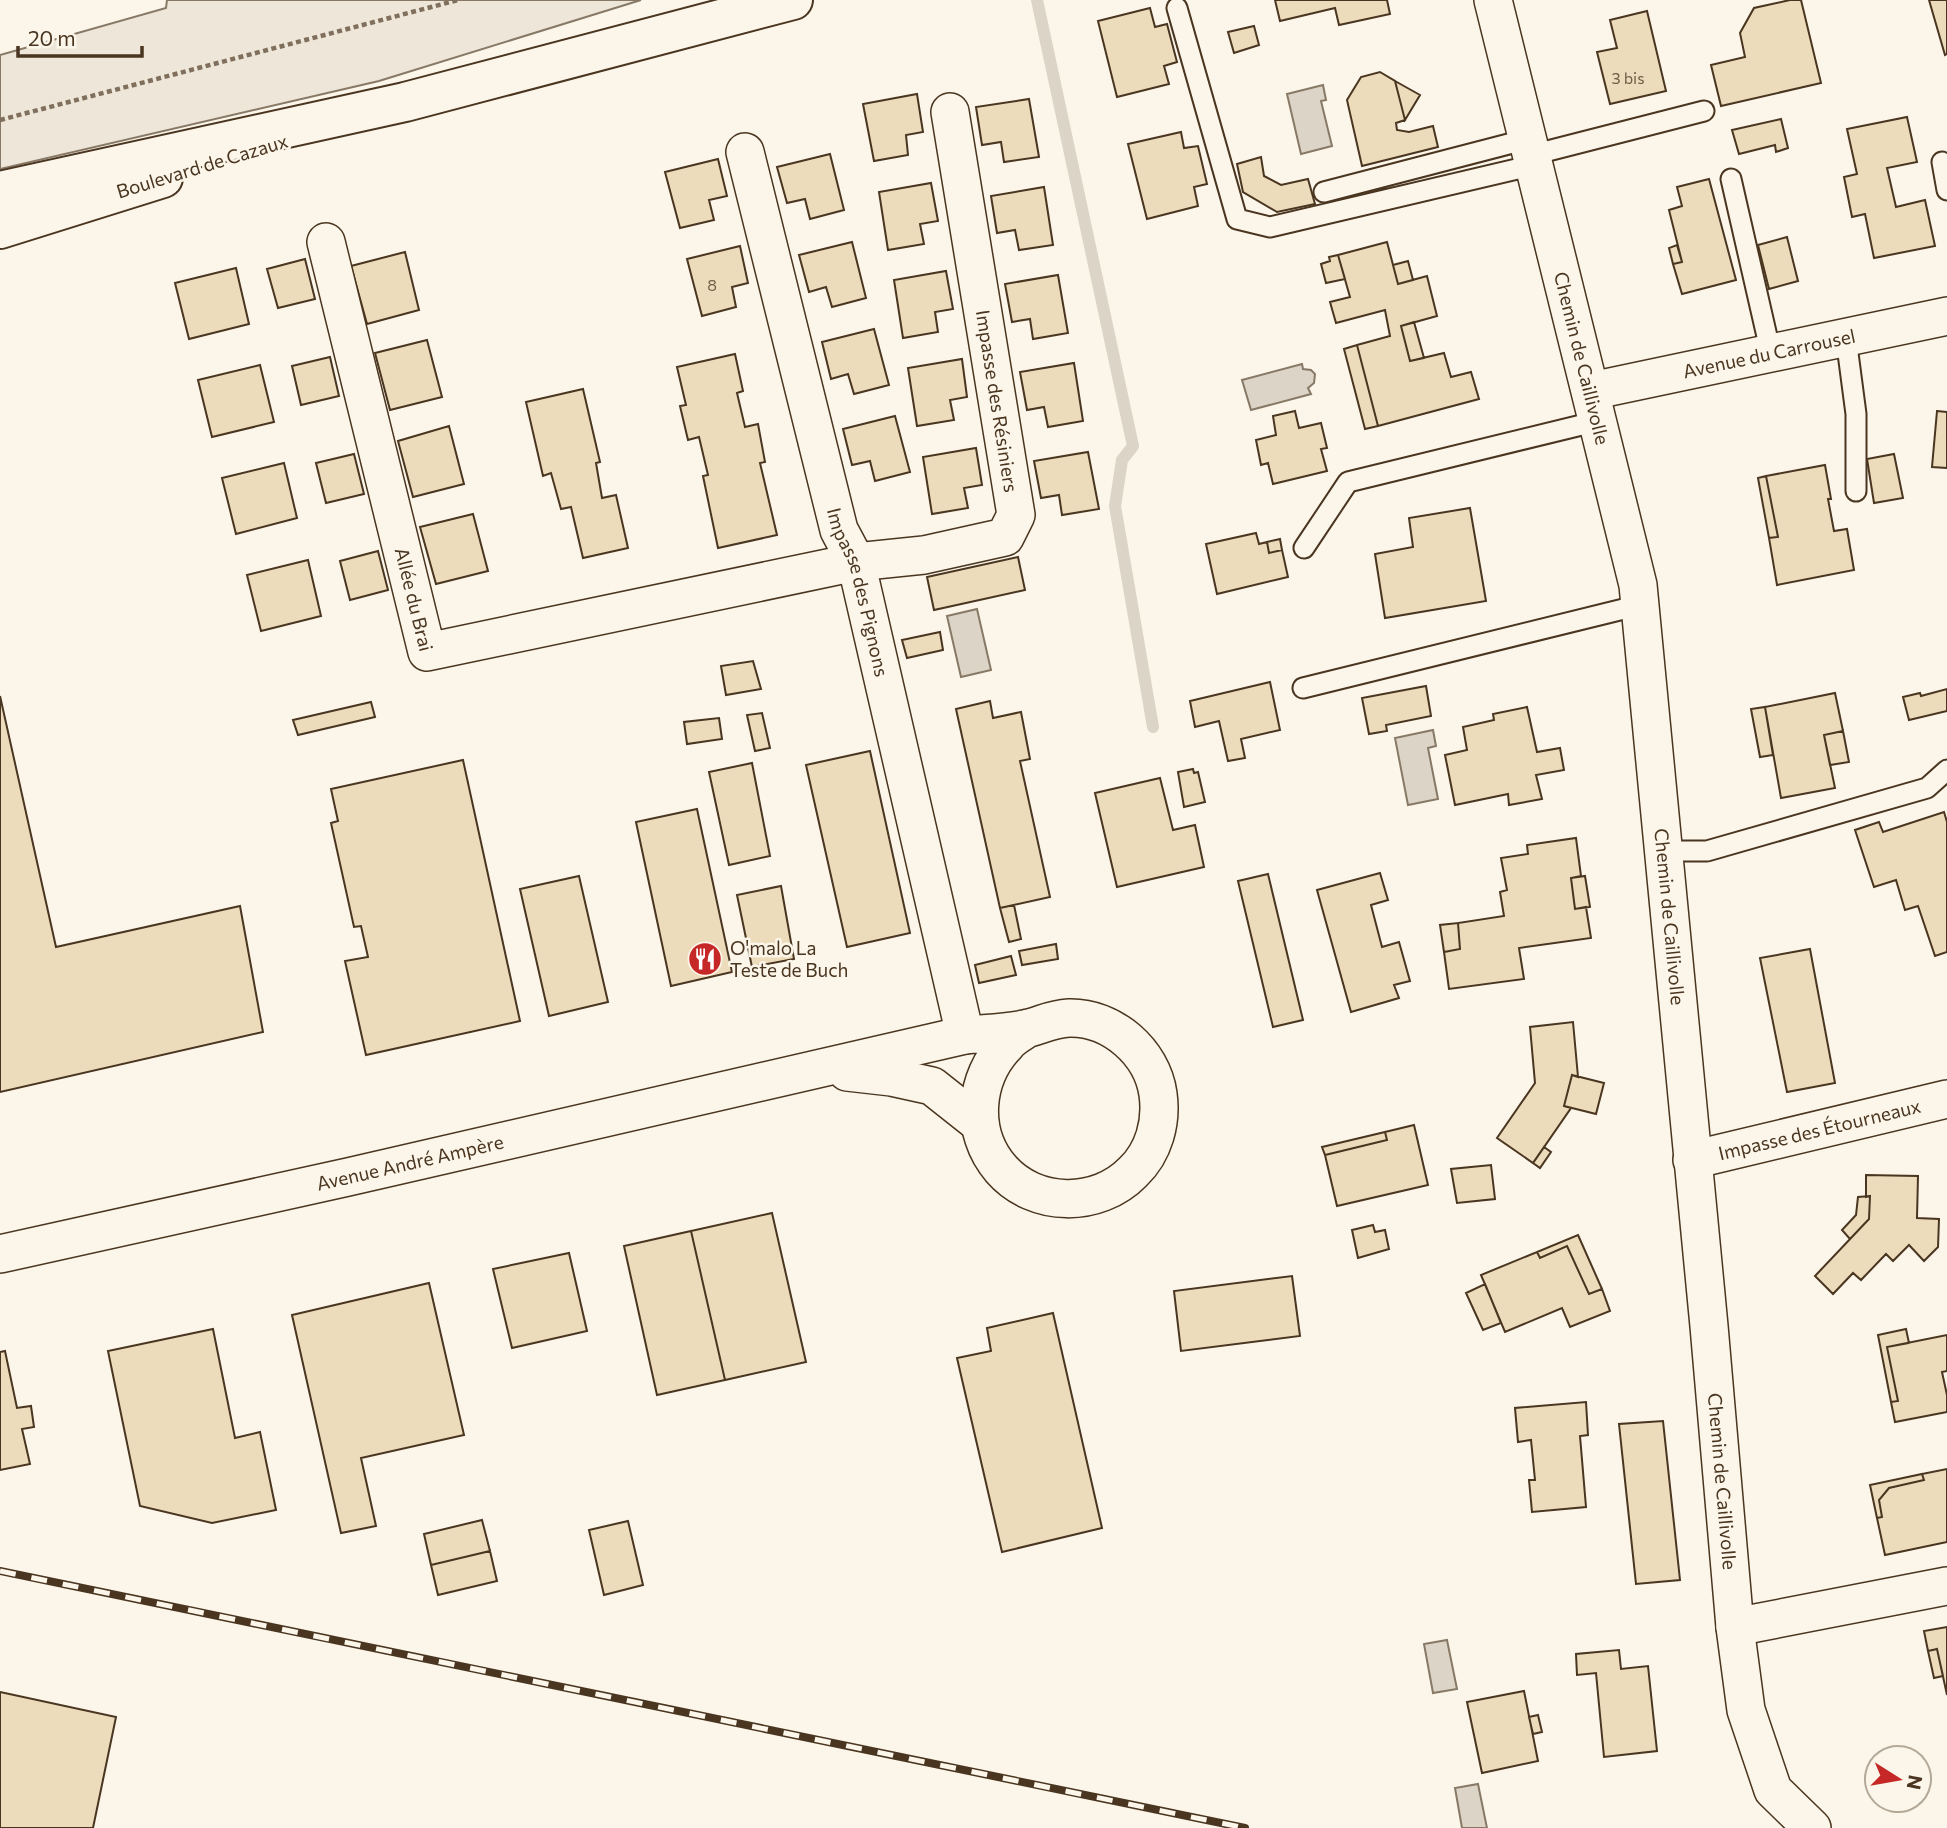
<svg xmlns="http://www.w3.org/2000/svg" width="1947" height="1828" font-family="Commissioner,sans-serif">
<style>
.green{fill:#ede6d9;stroke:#887966;stroke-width:2}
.water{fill:#dcd4c6;stroke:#887966;stroke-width:2}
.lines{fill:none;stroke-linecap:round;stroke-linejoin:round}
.stream{stroke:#dcd4c6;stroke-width:12}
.building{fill:#ecdcbc;stroke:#4a3520;stroke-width:2}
.lane-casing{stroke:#4a3520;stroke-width:23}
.street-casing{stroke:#4a3520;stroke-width:40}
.secondary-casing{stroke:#4a3520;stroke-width:42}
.path{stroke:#7f6f5c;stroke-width:4.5;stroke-dasharray:5 3.5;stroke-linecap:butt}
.lane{stroke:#fbf6e9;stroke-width:19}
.street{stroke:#fbf6e9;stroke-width:37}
.secondary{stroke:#fbf6e9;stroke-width:38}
.rail-casing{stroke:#4a3520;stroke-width:8}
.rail{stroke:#fbf6e9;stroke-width:5;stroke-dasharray:16;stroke-linecap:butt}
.labels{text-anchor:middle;stroke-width:5;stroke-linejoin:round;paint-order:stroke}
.number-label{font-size:16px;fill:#725f47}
.street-label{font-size:19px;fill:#4a3520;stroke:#fbf6e9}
.poi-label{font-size:19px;fill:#4a3520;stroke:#fbf6e9;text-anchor:start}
</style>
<rect width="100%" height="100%" fill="#fbf6e9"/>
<path class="green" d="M 167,0 L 641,0 L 379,81 L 0,169 L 0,55 L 166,8 Z"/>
<path class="water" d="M 1323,85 L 1326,100 L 1321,101 L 1332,146 L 1301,154 L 1287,94 Z
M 1302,364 L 1303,369 L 1311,370 L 1315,374 L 1314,383 L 1308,388 L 1311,394 L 1251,410 L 1242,380 Z
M 977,609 L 991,670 L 961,677 L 947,616 Z
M 1433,730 L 1436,746 L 1428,748 L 1438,799 L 1408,805 L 1395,738 Z
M 1447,1640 L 1457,1689 L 1433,1693 L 1424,1644 Z
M 1478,1784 L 1487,1828 L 1462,1828 L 1455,1788 Z"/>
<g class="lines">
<path class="stream" d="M 1037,0 L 1133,446 L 1122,460 L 1115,506 L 1153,727"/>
</g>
<path class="building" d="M 1275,0 L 1387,0 L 1390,14 L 1339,25 L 1335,8 L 1280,21 Z
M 1790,0 L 1801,0 L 1821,83 L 1721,106 L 1711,65 L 1745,57 L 1740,33 L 1754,8 Z
M 1929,0 L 1947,0 L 1947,54 L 1945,55 Z
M 1150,8 L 1155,27 L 1167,24 L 1177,62 L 1164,66 L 1169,84 L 1117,97 L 1098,21 Z
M 1647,11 L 1666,91 L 1610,104 L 1597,52 L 1617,48 L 1610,20 Z
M 1254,26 L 1259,45 L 1234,53 L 1228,32 Z
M 1380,72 L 1395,81 L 1405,120 L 1396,123 L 1397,130 L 1409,132 L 1433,126 L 1438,147 L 1362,166 L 1347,100 L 1361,77 Z
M 1395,81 L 1420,95 L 1405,120 Z
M 917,94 L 923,132 L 906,135 L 908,155 L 874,161 L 863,104 Z
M 1029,99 L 1039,157 L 1004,162 L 1001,142 L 982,145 L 976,107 Z
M 1907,117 L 1917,162 L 1887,168 L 1896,207 L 1925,200 L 1935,246 L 1874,258 L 1865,214 L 1852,217 L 1844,177 L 1857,174 L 1847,129 Z
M 1781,119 L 1788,148 L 1776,152 L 1775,145 L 1739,154 L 1732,130 Z
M 1181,132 L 1184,148 L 1198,146 L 1207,184 L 1194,187 L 1198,206 L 1147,219 L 1128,144 Z
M 830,154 L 844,210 L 810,219 L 805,199 L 787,203 L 777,167 Z
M 1261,157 L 1264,176 L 1281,185 L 1308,179 L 1315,204 L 1277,212 L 1243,192 L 1237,164 Z
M 718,159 L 727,196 L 709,200 L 714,220 L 680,228 L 665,172 Z
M 1709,179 L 1736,280 L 1682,294 L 1673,264 L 1682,262 L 1669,210 L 1682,206 L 1677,187 Z
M 931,183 L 938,221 L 920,224 L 924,244 L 888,250 L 879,192 Z
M 1044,187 L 1053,245 L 1019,250 L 1015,230 L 997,233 L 991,196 Z
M 1787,237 L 1798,281 L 1769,289 L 1758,245 Z
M 852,242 L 866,298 L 832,307 L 826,287 L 809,292 L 799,255 Z
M 1387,242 L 1398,284 L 1427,276 L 1437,316 L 1401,326 L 1410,361 L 1444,353 L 1451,377 L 1471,372 L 1479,399 L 1378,426 L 1357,345 L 1390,336 L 1385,310 L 1336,323 L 1330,302 L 1350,297 L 1338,255 Z
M 1677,245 L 1682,262 L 1673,264 L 1669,248 Z
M 740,246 L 748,283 L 732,287 L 736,307 L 702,316 L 687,259 Z
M 405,252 L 419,310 L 367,324 L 351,266 Z
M 1338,255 L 1345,279 L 1326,283 L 1321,264 L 1330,261 L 1329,257 Z
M 305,259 L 315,299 L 278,308 L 267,269 Z
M 1408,261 L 1413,280 L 1398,284 L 1393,265 Z
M 236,268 L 249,324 L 189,339 L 175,283 Z
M 946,271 L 953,309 L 935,312 L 938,332 L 903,338 L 894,280 Z
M 1058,275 L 1068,333 L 1033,339 L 1030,319 L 1012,322 L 1005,284 Z
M 1414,322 L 1424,358 L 1410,361 L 1401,326 Z
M 874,329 L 889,385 L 854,394 L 848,374 L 831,379 L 822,342 Z
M 427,340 L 442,397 L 390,410 L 375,353 Z
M 1357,345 L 1378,426 L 1365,429 L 1344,349 Z
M 735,354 L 743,391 L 737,393 L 745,427 L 758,424 L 765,462 L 760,463 L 777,535 L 718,548 L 703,476 L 708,475 L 699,437 L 688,440 L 680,406 L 686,405 L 677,367 Z
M 330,357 L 339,396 L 301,405 L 292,366 Z
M 962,359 L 967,397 L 950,400 L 954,420 L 917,426 L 908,368 Z
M 1074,363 L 1083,421 L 1048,427 L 1044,407 L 1027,410 L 1020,372 Z
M 260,365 L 274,422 L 212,437 L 198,380 Z
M 583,389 L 600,462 L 596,463 L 602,498 L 616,495 L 628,548 L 583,558 L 571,507 L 561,509 L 551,473 L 543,476 L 526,402 Z
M 1295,411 L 1299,428 L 1321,423 L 1327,448 L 1321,449 L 1327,471 L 1273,484 L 1268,463 L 1261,465 L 1256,440 L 1276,435 L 1273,416 Z
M 1937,411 L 1947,412 L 1947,468 L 1932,467 Z
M 895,416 L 910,472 L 875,481 L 870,461 L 852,465 L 843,429 Z
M 449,426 L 464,484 L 413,497 L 398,441 Z
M 976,448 L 982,485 L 964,488 L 968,508 L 932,514 L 923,457 Z
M 1088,452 L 1099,509 L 1062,515 L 1059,495 L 1041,498 L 1034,461 Z
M 354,454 L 364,494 L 326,503 L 316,463 Z
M 1894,454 L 1903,498 L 1874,503 L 1867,459 Z
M 284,463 L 297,518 L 236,534 L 222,478 Z
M 1825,465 L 1831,499 L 1828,499 L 1834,531 L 1847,529 L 1854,570 L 1777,585 L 1769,538 L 1778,537 L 1766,476 Z
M 1766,476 L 1778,537 L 1769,538 L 1758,478 Z
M 1470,508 L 1486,601 L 1385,618 L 1375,554 L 1413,547 L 1409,518 Z
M 473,514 L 488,571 L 436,584 L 420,527 Z
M 1256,533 L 1259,544 L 1267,542 L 1269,553 L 1282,550 L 1288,577 L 1217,594 L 1206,544 Z
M 1280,539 L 1282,550 L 1269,553 L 1267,542 Z
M 378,551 L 388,590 L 350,600 L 340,561 Z
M 1018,557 L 1025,590 L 934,610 L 927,577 Z
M 308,560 L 321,616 L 261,631 L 247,575 Z
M 940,632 L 943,650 L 907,658 L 902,640 Z
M 753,661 L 761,689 L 726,695 L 721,666 Z
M 1270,682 L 1280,730 L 1241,739 L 1245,758 L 1228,761 L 1219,721 L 1195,727 L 1190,701 Z
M 1426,686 L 1431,716 L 1386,725 L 1387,731 L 1369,734 L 1362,698 Z
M 1947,689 L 1947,711 L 1909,720 L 1903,697 L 1920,693 L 1921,696 Z
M 1835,693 L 1843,731 L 1824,735 L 1835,788 L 1781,798 L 1765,707 Z
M 0,696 L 56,947 L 240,906 L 263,1032 L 0,1092 Z
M 990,701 L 993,718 L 1021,712 L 1030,759 L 1020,761 L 1050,897 L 1000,908 L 956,709 Z
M 371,702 L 375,717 L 298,735 L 293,720 Z
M 1527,707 L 1537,752 L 1560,748 L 1564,770 L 1536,775 L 1542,799 L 1509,805 L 1508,794 L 1455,805 L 1445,755 L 1467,750 L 1463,727 L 1494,720 L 1493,714 Z
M 1765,707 L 1773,755 L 1760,757 L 1751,709 Z
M 762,713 L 770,748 L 755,751 L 747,715 Z
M 719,718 L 722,739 L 687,744 L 684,722 Z
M 1843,731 L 1849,762 L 1830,765 L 1824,735 Z
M 870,751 L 910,933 L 847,947 L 806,765 Z
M 463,760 L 520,1021 L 366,1055 L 345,961 L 368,957 L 361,926 L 354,927 L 331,823 L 338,821 L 331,789 Z
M 752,763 L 770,856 L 729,865 L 709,772 Z
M 1193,769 L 1194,773 L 1198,772 L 1205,802 L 1184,807 L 1178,772 Z
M 1160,778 L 1173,830 L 1195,825 L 1204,867 L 1117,887 L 1095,793 Z
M 697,809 L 732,972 L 671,986 L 636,822 Z
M 1944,812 L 1947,822 L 1947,952 L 1935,956 L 1918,906 L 1905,910 L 1896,880 L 1874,887 L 1855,830 L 1879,822 L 1883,832 Z
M 1576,838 L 1581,876 L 1571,878 L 1575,909 L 1586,907 L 1591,938 L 1519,948 L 1524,979 L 1449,989 L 1444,952 L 1460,949 L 1458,923 L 1504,916 L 1500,892 L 1507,890 L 1501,858 L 1528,854 L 1527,845 Z
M 1380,873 L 1388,900 L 1371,905 L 1382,947 L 1399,942 L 1410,981 L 1394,985 L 1399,998 L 1351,1012 L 1317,890 Z
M 1268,874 L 1303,1020 L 1273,1027 L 1238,881 Z
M 579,876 L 608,1002 L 549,1016 L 520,889 Z
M 1585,876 L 1590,907 L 1575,909 L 1571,878 Z
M 781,886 L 794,959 L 752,967 L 737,895 Z
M 1014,905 L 1021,939 L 1009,942 L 1000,908 Z
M 1458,923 L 1460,949 L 1444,952 L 1440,925 Z
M 1056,944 L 1058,959 L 1022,965 L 1019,951 Z
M 1810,949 L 1835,1083 L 1787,1092 L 1760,958 Z
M 1011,956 L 1016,975 L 979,983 L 975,965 Z
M 1573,1022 L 1578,1077 L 1572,1075 L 1564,1106 L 1571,1108 L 1533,1163 L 1497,1138 L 1535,1083 L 1530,1027 Z
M 1572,1075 L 1604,1083 L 1596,1114 L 1564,1106 Z
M 1414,1125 L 1428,1185 L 1337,1206 L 1325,1155 L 1387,1140 L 1385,1132 Z
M 1385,1132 L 1387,1140 L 1325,1155 L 1322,1147 Z
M 1544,1147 L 1551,1152 L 1540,1168 L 1533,1163 Z
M 1491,1165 L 1495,1199 L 1457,1203 L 1451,1169 Z
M 1866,1175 L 1918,1176 L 1917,1218 L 1939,1219 L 1938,1247 L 1924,1261 L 1909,1245 L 1893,1261 L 1886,1254 L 1861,1280 L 1853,1273 L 1833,1294 L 1815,1276 L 1869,1219 L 1870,1196 L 1866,1197 Z
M 1870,1196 L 1869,1219 L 1850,1239 L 1842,1230 L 1856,1215 L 1858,1197 Z
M 772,1213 L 806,1362 L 725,1380 L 691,1231 Z
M 1373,1225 L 1375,1232 L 1385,1230 L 1389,1249 L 1358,1258 L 1352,1230 Z
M 691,1231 L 725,1380 L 657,1395 L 624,1246 Z
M 1578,1235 L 1602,1289 L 1589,1294 L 1567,1246 L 1540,1258 L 1537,1252 Z
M 1567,1246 L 1589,1294 L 1602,1289 L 1610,1311 L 1570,1327 L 1562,1308 L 1505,1332 L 1481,1275 L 1537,1252 L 1540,1258 Z
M 569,1253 L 587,1331 L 512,1348 L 493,1269 Z
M 1292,1276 L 1300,1336 L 1181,1351 L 1174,1291 Z
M 429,1283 L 464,1435 L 361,1458 L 376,1526 L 341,1533 L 292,1315 Z
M 1485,1284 L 1501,1323 L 1483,1330 L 1466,1293 Z
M 1053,1313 L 1102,1528 L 1002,1552 L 957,1358 L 991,1351 L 987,1328 Z
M 213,1329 L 235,1438 L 260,1432 L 276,1510 L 212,1523 L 140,1506 L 108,1351 Z
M 1906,1329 L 1909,1343 L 1887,1347 L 1898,1401 L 1891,1402 L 1878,1335 Z
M 1947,1335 L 1947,1371 L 1942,1372 L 1947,1395 L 1947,1412 L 1895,1422 L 1891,1402 L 1898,1401 L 1887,1347 Z
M 5,1351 L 17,1408 L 31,1406 L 34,1427 L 22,1429 L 30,1464 L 0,1470 L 0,1352 Z
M 1586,1402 L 1588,1435 L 1580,1436 L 1586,1507 L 1532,1512 L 1529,1480 L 1535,1480 L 1531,1440 L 1518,1442 L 1515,1408 Z
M 1663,1421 L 1680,1580 L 1636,1584 L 1619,1424 Z
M 1947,1469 L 1947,1542 L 1885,1555 L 1877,1518 L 1882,1517 L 1879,1500 L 1889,1488 L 1924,1480 L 1922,1474 Z
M 1922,1474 L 1924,1480 L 1889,1488 L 1879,1500 L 1882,1517 L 1877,1518 L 1870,1485 Z
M 482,1520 L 490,1551 L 431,1565 L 424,1534 Z
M 628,1521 L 643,1585 L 604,1595 L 589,1530 Z
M 490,1551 L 497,1581 L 438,1595 L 431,1565 Z
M 1947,1627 L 1947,1695 L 1937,1649 L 1928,1651 L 1924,1631 Z
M 1937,1649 L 1943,1676 L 1934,1678 L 1928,1651 Z
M 1619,1650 L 1621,1669 L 1648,1666 L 1657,1751 L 1604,1757 L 1596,1673 L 1577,1675 L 1576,1654 Z
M 1524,1691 L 1538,1761 L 1482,1773 L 1467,1702 Z
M 0,1692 L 116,1717 L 93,1828 L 0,1828 Z
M 1538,1715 L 1542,1732 L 1533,1734 L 1529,1717 Z"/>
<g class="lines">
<g class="lane-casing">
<path id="lane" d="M 1177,8 L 1237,219 L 1270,227 L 1534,165
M 1532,155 L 1704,111
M 1942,162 L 1947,190
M 1731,179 L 1771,354
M 1324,192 L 1528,139
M 1846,338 L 1856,414 L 1856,491
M 1304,548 L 1348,482 L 1598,421
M 1303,688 L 1640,605
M 1663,851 L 1707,851 L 1927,788 L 1947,770"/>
</g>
<g class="street-casing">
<g id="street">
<path id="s1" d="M 1493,0 L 1638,585 L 1709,1326 L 1735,1627 L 1746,1710 L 1773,1790 L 1812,1828"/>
<path id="s2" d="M 745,152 L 839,530 L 856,562 L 965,1035"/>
<path id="s3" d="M 326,242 L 427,652 L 856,562 L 924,555 L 1005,537 L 1016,515 L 950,112"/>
<path id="s4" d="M 1591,391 L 1947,316"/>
<path d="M 847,1072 L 891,1077 L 932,1086 L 980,1124"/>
<path id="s5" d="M 1692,1160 L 1947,1099"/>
<path id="s6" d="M 0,1254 L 348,1177 L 965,1035 C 986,1033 1009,1033 1029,1028 C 1044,1024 1052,1019 1069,1018 C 1112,1017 1152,1052 1158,1094 C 1162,1122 1154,1152 1133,1172 C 1098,1208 1035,1208 1001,1169 C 969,1132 974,1078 1007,1044 C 1012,1037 1021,1033 1028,1028"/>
<path d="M 1735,1627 L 1947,1586"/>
</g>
</g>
<g class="secondary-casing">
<path id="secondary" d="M 0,191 L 405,102 L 793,0
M 0,229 L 163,178"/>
</g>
<path class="path" d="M 0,120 L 458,0"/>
<use href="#lane" class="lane"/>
<use href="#street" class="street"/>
<use href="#secondary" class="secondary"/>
<g class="rail-casing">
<path id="rail" d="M 0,1571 L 1245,1828"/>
</g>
<use href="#rail" class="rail"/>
</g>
<defs>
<g id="restaurant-disc" transform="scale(1.75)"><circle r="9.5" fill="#c62828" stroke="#fbf6e9"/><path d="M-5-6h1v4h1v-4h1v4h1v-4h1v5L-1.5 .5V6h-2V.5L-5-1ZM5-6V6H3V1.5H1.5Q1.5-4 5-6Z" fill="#fff"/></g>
</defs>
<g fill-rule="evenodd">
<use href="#restaurant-disc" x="705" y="959"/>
</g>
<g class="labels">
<g class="number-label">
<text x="1628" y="84">3 bis</text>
<text x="712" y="291">8</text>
</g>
<g class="street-label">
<text transform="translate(202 166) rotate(-17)" y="7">Boulevard de Cazaux</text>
<text dy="7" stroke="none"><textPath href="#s4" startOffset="182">Avenue du Carrousel</textPath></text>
<text dy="7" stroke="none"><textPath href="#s1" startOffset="369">Chemin de Caillivolle</textPath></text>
<text transform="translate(997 401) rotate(81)" y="7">Impasse des Résiniers</text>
<text dy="7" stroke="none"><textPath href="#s2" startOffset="455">Impasse des Pignons</textPath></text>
<text dy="7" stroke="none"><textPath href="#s3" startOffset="368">Allée du Brai</textPath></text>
<text dy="7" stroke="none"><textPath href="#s1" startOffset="936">Chemin de Caillivolle</textPath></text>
<text dy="7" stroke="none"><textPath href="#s5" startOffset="131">Impasse des Étourneaux</textPath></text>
<text dy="7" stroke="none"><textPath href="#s6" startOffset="420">Avenue André Ampère</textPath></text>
<text dy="7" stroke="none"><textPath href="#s1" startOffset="1503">Chemin de Caillivolle</textPath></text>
</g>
<g class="poi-label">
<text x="730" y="955">O'malo La<tspan x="730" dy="22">Teste de Buch</tspan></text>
</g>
</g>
<g transform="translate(1898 1779) rotate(101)"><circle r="33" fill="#fbf6e9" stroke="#b4a999" stroke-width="2"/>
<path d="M0-5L12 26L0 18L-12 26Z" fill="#c62828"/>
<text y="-10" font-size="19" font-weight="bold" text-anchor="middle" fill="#4a3520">N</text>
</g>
<path d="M18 46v10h124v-10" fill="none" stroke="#4a3520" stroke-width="3.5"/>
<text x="28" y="46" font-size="21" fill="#4a3520" stroke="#fbf6e9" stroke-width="5" paint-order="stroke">20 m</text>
</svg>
